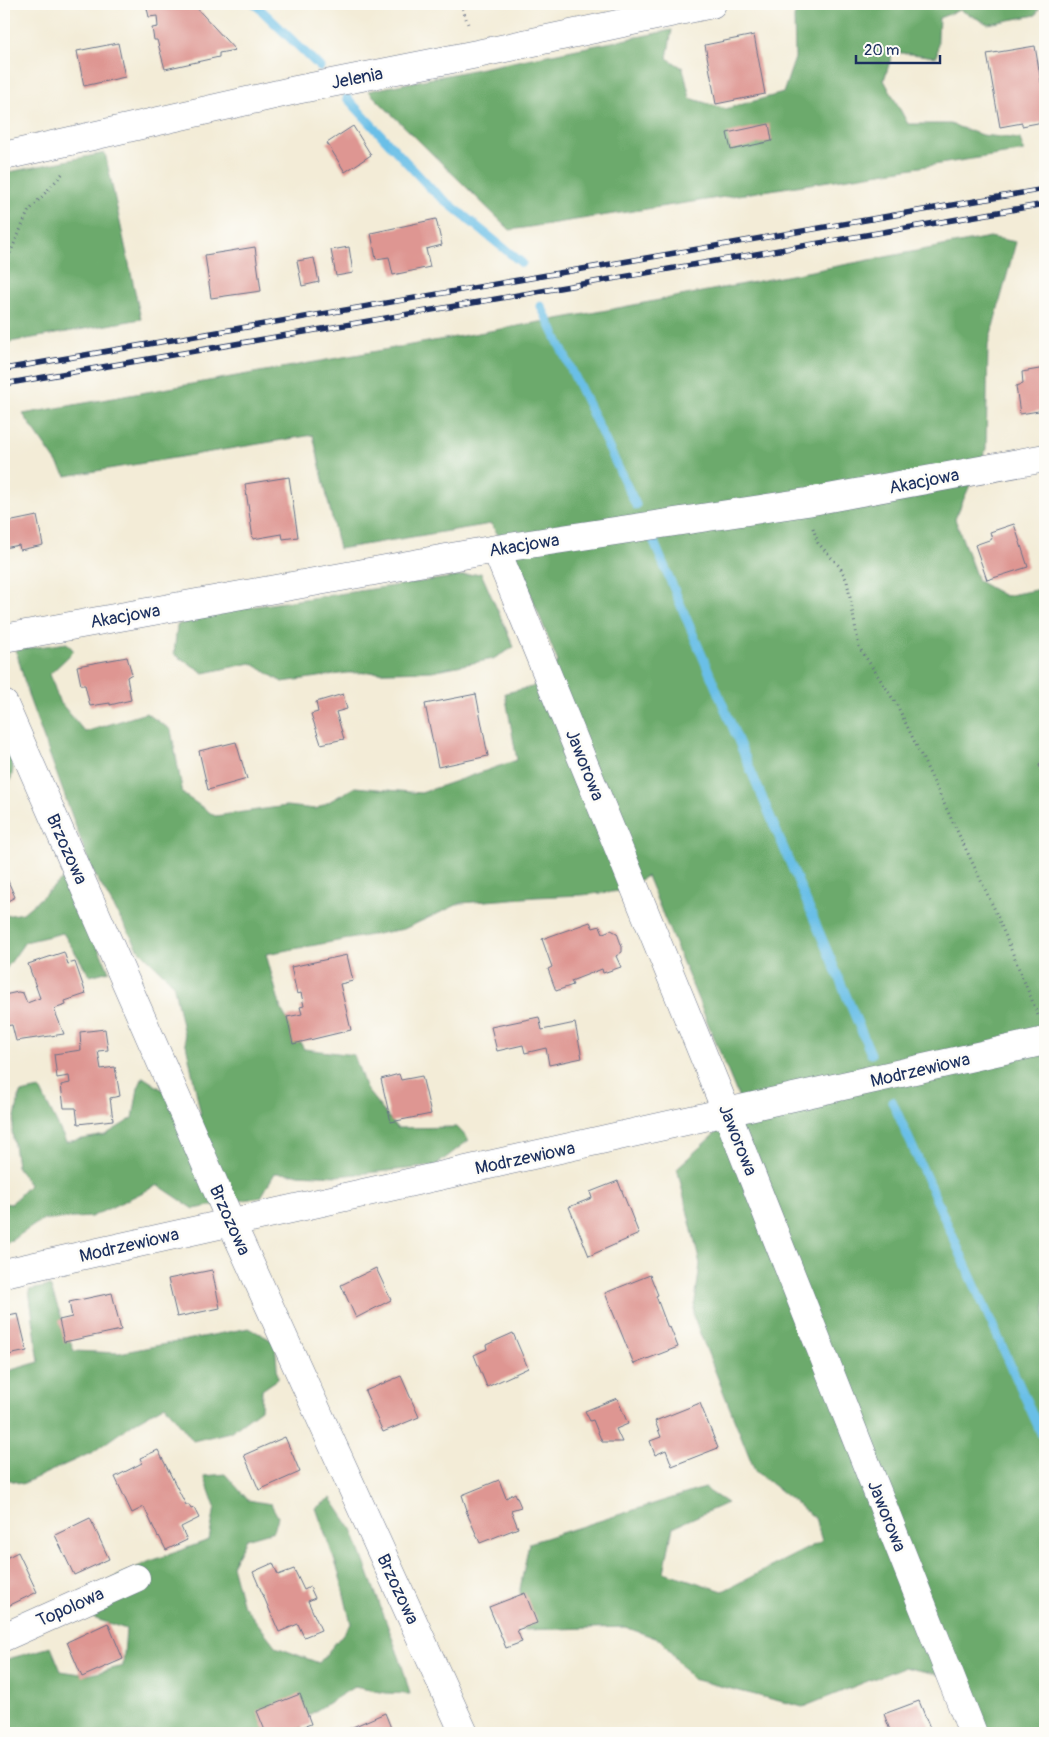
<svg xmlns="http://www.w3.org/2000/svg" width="1049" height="1737" font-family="Pangolin,sans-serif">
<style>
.forest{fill:#6caa6c;stroke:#446c65}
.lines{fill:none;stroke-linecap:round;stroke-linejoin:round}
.stream{stroke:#6bbfe7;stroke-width:9}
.building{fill:#de9692}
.minor-casing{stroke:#677188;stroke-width:29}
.path{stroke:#677188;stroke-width:3;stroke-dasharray:1 4;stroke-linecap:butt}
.minor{stroke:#fff;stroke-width:28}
.rail-casing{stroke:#1b2f5e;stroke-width:5.5}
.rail{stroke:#fdfcf7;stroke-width:4;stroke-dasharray:11;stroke-linecap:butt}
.labels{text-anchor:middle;stroke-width:5;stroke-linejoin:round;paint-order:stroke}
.street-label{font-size:18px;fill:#1b2f5e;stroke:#fdfcf7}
</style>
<rect width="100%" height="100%" fill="#fdfcf7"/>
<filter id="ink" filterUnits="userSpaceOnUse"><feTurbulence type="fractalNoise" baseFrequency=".02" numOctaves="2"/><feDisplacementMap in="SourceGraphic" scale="10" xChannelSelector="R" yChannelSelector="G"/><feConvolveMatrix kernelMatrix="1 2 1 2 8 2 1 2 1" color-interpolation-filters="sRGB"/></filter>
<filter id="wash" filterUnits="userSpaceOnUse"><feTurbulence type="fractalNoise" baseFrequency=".0096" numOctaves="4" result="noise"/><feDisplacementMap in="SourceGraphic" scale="20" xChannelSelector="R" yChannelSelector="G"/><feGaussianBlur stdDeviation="1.12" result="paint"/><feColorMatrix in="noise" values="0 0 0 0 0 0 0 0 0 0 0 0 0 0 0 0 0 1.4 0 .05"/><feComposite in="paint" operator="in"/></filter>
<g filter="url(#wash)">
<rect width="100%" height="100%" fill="#f3ecd7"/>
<path class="forest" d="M 802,4 L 1041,4 L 1036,15 L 988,24 L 960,10 L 939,18 L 937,57 L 893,52 L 884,80 L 908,124 L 950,124 L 982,135 L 1020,139 L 1024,151 L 510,230 L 368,91 L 672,30 L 667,58 L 683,68 L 690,98 L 725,109 L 783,93 L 795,58 L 794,16 Z
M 105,153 L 141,319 L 4,343 L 4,173 Z
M 990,237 L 1016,242 L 988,345 L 986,449 L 955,519 L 978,581 L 1005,596 L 1045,588 L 1045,1733 L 988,1733 L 965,1680 L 903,1667 L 803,1707 L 692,1679 L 661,1640 L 625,1627 L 522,1630 L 520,1589 L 529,1543 L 704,1488 L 727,1503 L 673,1527 L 664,1572 L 723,1591 L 822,1541 L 815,1518 L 755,1471 L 693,1316 L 700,1264 L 677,1168 L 743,1108 L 647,876 L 621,891 L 582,895 L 536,897 L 461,903 L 404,929 L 266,954 L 281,1009 L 304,1049 L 354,1055 L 366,1089 L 397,1128 L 457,1127 L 469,1140 L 435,1166 L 338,1176 L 275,1173 L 261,1197 L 194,1209 L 158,1185 L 91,1217 L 42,1220 L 6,1244 L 4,1244 L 4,1203 L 11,1204 L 29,1185 L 17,1166 L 12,1131 L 20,1093 L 40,1089 L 66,1142 L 105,1135 L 133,1118 L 138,1088 L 143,1077 L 201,1115 L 173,983 L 139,950 L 91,868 L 29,698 L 16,650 L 67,643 L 74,651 L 50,674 L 59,701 L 85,732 L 146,713 L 171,730 L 183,794 L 215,816 L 286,806 L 316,809 L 355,787 L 421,793 L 517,760 L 505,693 L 532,687 L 558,662 L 521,570 L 491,524 L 339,549 L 313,435 L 66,476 L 23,414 L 602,311 Z
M 481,573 L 514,647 L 493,659 L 432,671 L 347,673 L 282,682 L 251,663 L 204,673 L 174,654 L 177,625 L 216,612 Z
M 4,739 C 16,762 16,771 4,794 Z
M 65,877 L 109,971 L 90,976 L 63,933 L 25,942 L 6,969 L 4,969 L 4,916 L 23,913 Z
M 50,1286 L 74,1351 L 119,1353 L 249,1328 L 275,1342 L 278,1379 L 262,1390 L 261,1409 L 230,1432 L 193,1441 L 165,1405 L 135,1422 L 93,1452 L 22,1484 L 4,1478 L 4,1372 L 39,1362 L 29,1290 Z
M 225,1474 L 248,1500 L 271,1504 L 278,1517 L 274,1531 L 246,1539 L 232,1565 L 242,1603 L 276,1647 L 319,1663 L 351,1624 L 339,1573 L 316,1508 L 331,1498 L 352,1529 L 401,1662 L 410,1694 L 386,1693 L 354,1687 L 304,1718 L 300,1733 L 4,1733 L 4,1660 L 51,1647 L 61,1671 L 88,1675 L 123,1666 L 126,1629 L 93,1618 L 86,1591 L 148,1562 L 209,1540 L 215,1507 L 204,1476 Z"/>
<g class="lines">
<path class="stream" d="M 255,4 L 320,67
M 347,98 L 432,190 L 522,263
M 541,306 L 636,505
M 654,542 L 871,1054
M 892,1101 L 1045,1442"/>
</g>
<g id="blocks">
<path class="building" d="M 146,4 L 193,4 L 235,50 L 219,53 L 219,57 L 165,69 L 157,40 L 154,40 L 152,28 L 158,27 L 157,16 L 149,17 Z
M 754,35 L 765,94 L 716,104 L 705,45 Z
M 118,43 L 125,77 L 84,86 L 77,51 Z
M 1035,46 L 1045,105 L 1045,120 L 1043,122 L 1022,126 L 1022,123 L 1000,127 L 987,54 Z
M 769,124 L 772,141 L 731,150 L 727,133 Z
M 353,126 L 371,155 L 345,172 L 327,143 Z
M 436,219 L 442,245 L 426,249 L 430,267 L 393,275 L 389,257 L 376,259 L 371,233 Z
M 255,247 L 261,291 L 211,298 L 205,255 Z
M 349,247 L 353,273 L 336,276 L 331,250 Z
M 314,258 L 319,282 L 302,286 L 297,261 Z
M 1045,368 L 1045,410 L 1020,414 L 1016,386 L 1023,384 L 1022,372 Z
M 289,477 L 298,537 L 283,539 L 282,534 L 253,539 L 245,484 Z
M 4,509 L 8,522 L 37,516 L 43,545 L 20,550 L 19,545 L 4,548 Z
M 1014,524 L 1028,567 L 987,580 L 975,545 L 992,539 L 990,532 Z
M 1045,587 L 1045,604 L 1039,590 Z
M 127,657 L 132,674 L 127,677 L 131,700 L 110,705 L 110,703 L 90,706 L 85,685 L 81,685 L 77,666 Z
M 343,694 L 347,709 L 336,712 L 344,739 L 321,744 L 311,714 L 318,712 L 316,702 Z
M 476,694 L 488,756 L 438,767 L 425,704 Z
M 236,742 L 247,779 L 208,790 L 199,751 Z
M 1045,762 L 1045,778 L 1039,765 Z
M 4,872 L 15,897 L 4,903 Z
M 590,922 L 593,928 L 600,926 L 603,933 L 611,930 L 617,933 L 622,947 L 622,952 L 616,956 L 621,967 L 603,973 L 602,969 L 571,981 L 573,985 L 556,991 L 548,969 L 552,967 L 542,939 Z
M 64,952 L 68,964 L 75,962 L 86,994 L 65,1001 L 66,1005 L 54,1009 L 64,1034 L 16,1041 L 12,1025 L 4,1026 L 4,995 L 18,992 L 23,993 L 27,1003 L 40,998 L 28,964 Z
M 347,955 L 353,981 L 340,984 L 351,1030 L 293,1044 L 287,1017 L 302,1014 L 300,1007 L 304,1006 L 301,993 L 297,994 L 291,967 Z
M 539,1017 L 542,1030 L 575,1023 L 582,1058 L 549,1065 L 546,1048 L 525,1053 L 523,1045 L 497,1051 L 491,1027 Z
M 105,1029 L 108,1050 L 98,1051 L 101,1069 L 115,1067 L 120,1096 L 110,1098 L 113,1120 L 78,1124 L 76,1108 L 64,1108 L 61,1085 L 70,1083 L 69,1076 L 57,1078 L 54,1054 L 81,1050 L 80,1032 Z
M 399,1074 L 401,1080 L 422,1076 L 431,1114 L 391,1122 L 381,1079 Z
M 618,1181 L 639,1234 L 589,1256 L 569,1207 L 592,1198 L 590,1192 Z
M 376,1268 L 391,1300 L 356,1318 L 341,1285 Z
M 212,1270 L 220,1308 L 177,1317 L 168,1279 Z
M 650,1275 L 658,1295 L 656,1296 L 668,1328 L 670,1327 L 678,1347 L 634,1364 L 605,1293 Z
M 112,1293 L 121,1330 L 64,1342 L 59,1320 L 72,1317 L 69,1302 Z
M 18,1314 L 27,1351 L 4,1356 L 4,1317 Z
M 513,1333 L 528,1368 L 487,1387 L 474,1355 L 487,1349 L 486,1345 Z
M 401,1376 L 419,1417 L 383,1432 L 365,1391 Z
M 617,1398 L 628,1424 L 616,1429 L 622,1442 L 602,1442 L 593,1420 L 590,1421 L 585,1411 Z
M 700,1403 L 718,1448 L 672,1466 L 666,1450 L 655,1455 L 650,1441 L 661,1437 L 655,1421 Z
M 285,1437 L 300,1472 L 259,1490 L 244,1455 Z
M 158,1450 L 186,1505 L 189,1505 L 191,1509 L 194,1508 L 199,1518 L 181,1527 L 187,1540 L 166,1550 L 159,1536 L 158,1537 L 144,1507 L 132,1513 L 115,1477 L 142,1463 L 140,1458 Z
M 499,1480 L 506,1498 L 515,1493 L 521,1507 L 511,1510 L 518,1528 L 480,1543 L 466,1511 L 467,1510 L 462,1495 Z
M 90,1518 L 109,1559 L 74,1575 L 55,1535 Z
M 18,1552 L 37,1592 L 4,1608 L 4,1559 Z
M 273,1563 L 278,1575 L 294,1569 L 304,1590 L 310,1587 L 315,1598 L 308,1601 L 321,1630 L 304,1637 L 298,1624 L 279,1632 L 253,1572 Z
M 525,1593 L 537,1623 L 517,1630 L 522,1642 L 506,1648 L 489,1607 Z
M 108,1623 L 123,1659 L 82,1677 L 67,1642 Z
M 300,1694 L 311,1724 L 285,1733 L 266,1733 L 257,1711 Z
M 919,1701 L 932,1733 L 891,1733 L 884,1714 Z
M 385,1713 L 393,1733 L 339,1733 Z
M 646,1730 L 646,1733 L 628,1733 L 628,1732 Z"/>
</g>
</g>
<g filter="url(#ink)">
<use href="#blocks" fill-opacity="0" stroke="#677188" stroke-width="1"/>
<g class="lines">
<g class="minor-casing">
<path id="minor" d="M 4,156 L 296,90 L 477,54 L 712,4
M 496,549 L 727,1113 L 973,1733
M 4,638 L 496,549 L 807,502 L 1045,458
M 4,704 L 231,1222 L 464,1733
M 4,1273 L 1045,1041
M 4,1637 L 136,1578"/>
</g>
<path class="path" d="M 461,4 L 469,27
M 4,267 L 28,212 L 64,172
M 813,528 L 818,543 L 840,567 L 847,581 L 859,647 L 897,705 L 994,908 L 1038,1015"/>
<use href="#minor" class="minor"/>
<g class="rail-casing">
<path id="rail" d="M 4,369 L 1045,189
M 4,384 L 1045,204"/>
</g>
<use href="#rail" class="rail"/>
</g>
</g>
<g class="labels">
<g class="street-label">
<text transform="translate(357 78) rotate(-11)" y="6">Jelenia</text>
<text transform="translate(924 481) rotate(-11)" y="6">Akacjowa</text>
<text transform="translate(524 545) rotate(-9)" y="6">Akacjowa</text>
<text transform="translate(125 616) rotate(-10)" y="6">Akacjowa</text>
<text transform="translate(585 765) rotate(68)" y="6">Jaworowa</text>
<text transform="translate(67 849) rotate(66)" y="6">Brzozowa</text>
<text transform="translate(920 1070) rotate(-13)" y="6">Modrzewiowa</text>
<text transform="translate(738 1140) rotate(68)" y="6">Jaworowa</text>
<text transform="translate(525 1158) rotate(-12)" y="6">Modrzewiowa</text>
<text transform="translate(230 1220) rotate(66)" y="6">Brzozowa</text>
<text transform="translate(129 1245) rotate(-13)" y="6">Modrzewiowa</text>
<text transform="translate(887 1516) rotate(68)" y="6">Jaworowa</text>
<text transform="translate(398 1589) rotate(65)" y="6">Brzozowa</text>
<text transform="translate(70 1607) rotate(-24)" y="6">Topolowa</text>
</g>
</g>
<rect width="1049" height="1737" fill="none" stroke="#fdfcf7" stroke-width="20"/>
<path d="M856 55v8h84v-8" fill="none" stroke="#1b2f5e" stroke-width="2.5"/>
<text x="864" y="55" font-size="15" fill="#1b2f5e" stroke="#fdfcf7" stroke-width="4" paint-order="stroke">20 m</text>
</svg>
